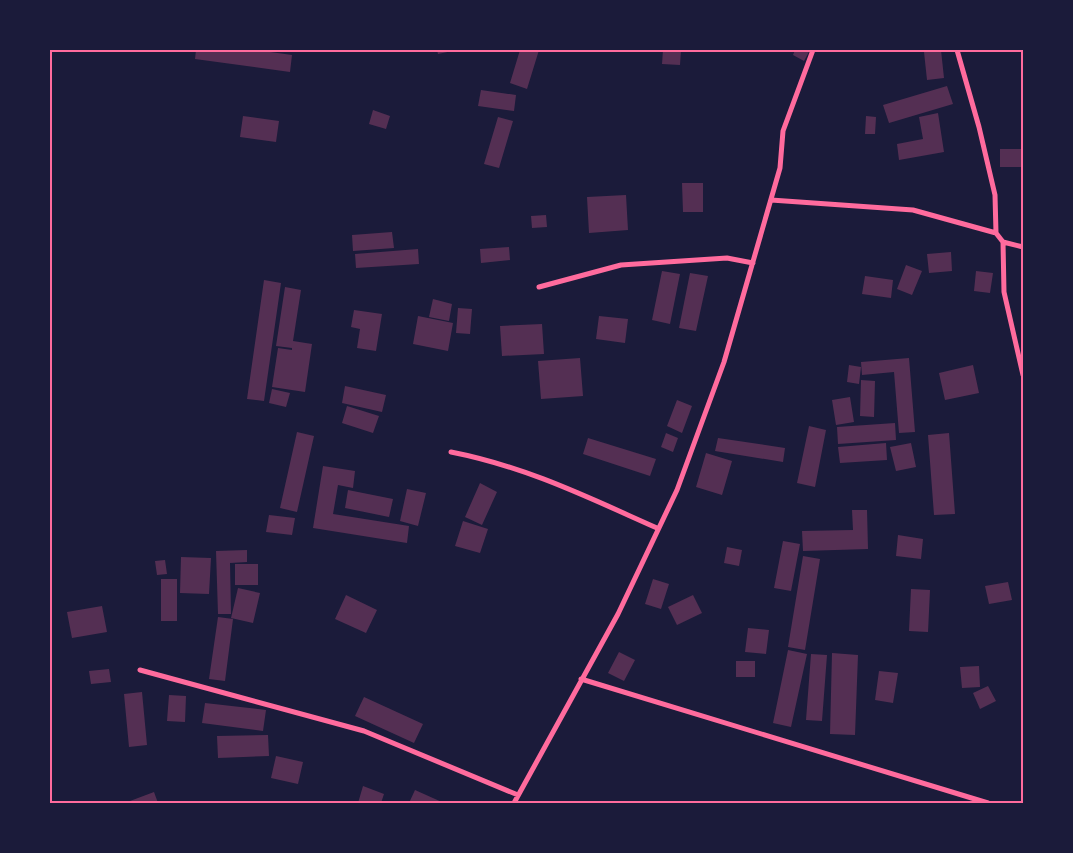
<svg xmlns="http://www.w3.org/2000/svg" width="1073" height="853" font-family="Rubik,sans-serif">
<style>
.building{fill:#542f53}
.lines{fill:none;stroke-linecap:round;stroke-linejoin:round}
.minor{stroke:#ff6b9d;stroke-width:5}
.neatline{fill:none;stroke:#ff6b9d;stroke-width:2}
</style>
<rect width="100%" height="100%" fill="#1b1b3a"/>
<path class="building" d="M 196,50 L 256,50 L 292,55 L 290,72 L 195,59 Z
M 437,50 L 452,50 L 452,51 L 438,54 Z
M 520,50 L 539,50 L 527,89 L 510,83 Z
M 663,50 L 681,50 L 680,65 L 662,64 Z
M 795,50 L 810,50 L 804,61 L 793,55 Z
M 941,50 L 944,78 L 927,80 L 924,52 Z
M 947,86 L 953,104 L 889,123 L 883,105 Z
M 481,90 L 516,95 L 514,111 L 478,106 Z
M 373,110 L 390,116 L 386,129 L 369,124 Z
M 938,113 L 944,152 L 899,160 L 897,144 L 923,139 L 919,117 Z
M 243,116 L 279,121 L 276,142 L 240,137 Z
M 866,116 L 876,117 L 875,134 L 865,134 Z
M 498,117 L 513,121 L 499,168 L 484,164 Z
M 1000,149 L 1023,149 L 1023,167 L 1000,167 Z
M 682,183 L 703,183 L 703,212 L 683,212 Z
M 626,195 L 628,230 L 589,233 L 587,197 Z
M 546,215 L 547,227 L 532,228 L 531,216 Z
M 392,232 L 394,248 L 353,251 L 352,235 Z
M 509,247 L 510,260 L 481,263 L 480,249 Z
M 418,249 L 419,264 L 356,268 L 355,254 Z
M 951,252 L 952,271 L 929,273 L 927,254 Z
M 906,265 L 922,271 L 912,295 L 897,289 Z
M 662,271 L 680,274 L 670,324 L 652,320 Z
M 976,271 L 993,273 L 990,293 L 974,291 Z
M 690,273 L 708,276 L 696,331 L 679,328 Z
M 865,276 L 893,280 L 891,298 L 862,294 Z
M 264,280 L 281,283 L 264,401 L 247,399 Z
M 285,287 L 301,290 L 293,341 L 312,344 L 305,392 L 272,387 L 278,348 L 292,350 L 292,348 L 276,346 Z
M 433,299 L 452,304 L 449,321 L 429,317 Z
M 458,308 L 472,309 L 470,334 L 456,333 Z
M 354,310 L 382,314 L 376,351 L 357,348 L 360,329 L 351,327 Z
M 418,316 L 453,323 L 448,351 L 413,344 Z
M 599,316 L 628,319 L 625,343 L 596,339 Z
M 542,324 L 544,354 L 502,356 L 500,326 Z
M 580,358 L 583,396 L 541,399 L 538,361 Z
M 909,358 L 915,432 L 899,433 L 894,372 L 862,375 L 861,362 Z
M 849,365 L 861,367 L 859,384 L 847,382 Z
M 973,365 L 979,393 L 945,400 L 939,373 Z
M 861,380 L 875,381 L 874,417 L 860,416 Z
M 345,386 L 386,395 L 382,412 L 342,403 Z
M 272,389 L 290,393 L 286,407 L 269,403 Z
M 850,397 L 854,422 L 836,425 L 832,400 Z
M 677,400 L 692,406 L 682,433 L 667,426 Z
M 347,406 L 379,416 L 373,433 L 342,423 Z
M 895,423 L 896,440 L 838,444 L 837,427 Z
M 809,426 L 826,430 L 815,487 L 797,483 Z
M 297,432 L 314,436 L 297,512 L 280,508 Z
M 666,433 L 678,438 L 673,452 L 661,447 Z
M 949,433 L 955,514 L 934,515 L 928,435 Z
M 588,438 L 656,459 L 650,476 L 583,454 Z
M 718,438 L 785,448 L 783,462 L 715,451 Z
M 886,443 L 887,460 L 840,463 L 838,447 Z
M 911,443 L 916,467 L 896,471 L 890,447 Z
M 706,453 L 732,461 L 722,495 L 696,487 Z
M 323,466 L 355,471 L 353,488 L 338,485 L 333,514 L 409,526 L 407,543 L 313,528 Z
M 480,483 L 497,492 L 482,525 L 465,517 Z
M 407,489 L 426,493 L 418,526 L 400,521 Z
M 348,490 L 393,499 L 389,517 L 345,508 Z
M 852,510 L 867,510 L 868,549 L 803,551 L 802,531 L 853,530 Z
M 269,515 L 295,518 L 292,535 L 266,532 Z
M 463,521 L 488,529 L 480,553 L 455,546 Z
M 898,535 L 923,539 L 921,559 L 896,556 Z
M 783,541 L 800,544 L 791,591 L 774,588 Z
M 727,547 L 742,550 L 739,566 L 724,563 Z
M 247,550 L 247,562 L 230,563 L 231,614 L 218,614 L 216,551 Z
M 803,556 L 820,559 L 805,650 L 788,647 Z
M 181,557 L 211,558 L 209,594 L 180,593 Z
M 165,560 L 167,574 L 157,575 L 155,561 Z
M 235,564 L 258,564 L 258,585 L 235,585 Z
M 161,579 L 177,579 L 177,621 L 161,621 Z
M 653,579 L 669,584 L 661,609 L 645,604 Z
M 1008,582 L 1012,600 L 989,604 L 985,586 Z
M 238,588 L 260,593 L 253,623 L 231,618 Z
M 911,589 L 930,590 L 928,632 L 909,631 Z
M 346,595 L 377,610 L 366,633 L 335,619 Z
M 693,595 L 702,613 L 677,625 L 668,607 Z
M 102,606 L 107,632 L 72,638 L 67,612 Z
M 218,617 L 233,619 L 225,681 L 209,679 Z
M 748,628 L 769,630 L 766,654 L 745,652 Z
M 788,650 L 807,654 L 791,727 L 773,723 Z
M 619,652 L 635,660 L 624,681 L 608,673 Z
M 832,653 L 858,655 L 855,735 L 830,734 Z
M 811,654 L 827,655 L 822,721 L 806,720 Z
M 736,661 L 755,661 L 755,677 L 736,677 Z
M 979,666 L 980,687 L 962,688 L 960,667 Z
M 109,669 L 111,682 L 91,684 L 89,671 Z
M 879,671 L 898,673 L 893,703 L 875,700 Z
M 988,686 L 996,701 L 980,709 L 973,693 Z
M 142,692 L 147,745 L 129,747 L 124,694 Z
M 169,695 L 186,696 L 185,722 L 167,721 Z
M 364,697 L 423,724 L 414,743 L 355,716 Z
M 205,703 L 266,710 L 263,731 L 202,723 Z
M 268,735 L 269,756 L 218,758 L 217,736 Z
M 276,756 L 303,762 L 298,784 L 271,778 Z
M 363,786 L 384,794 L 381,803 L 358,803 Z
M 415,790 L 444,803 L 409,803 Z
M 154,792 L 158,803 L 131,803 L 130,801 Z"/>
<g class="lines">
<path class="minor" d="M 957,50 L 979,127 L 995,195 L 996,233
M 771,200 L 913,210 L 996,233 L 1003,242 L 1004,292 L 1023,375
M 1003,242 L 1023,247
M 539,287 L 621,265 L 727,258 L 753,263
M 451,452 C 527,467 587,497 657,528
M 140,670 L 364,731 L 518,795
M 581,679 L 988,803
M 514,803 L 618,614 L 677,490 L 724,362 L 780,168 L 783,131 L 813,50"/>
</g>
<rect width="1073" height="853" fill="none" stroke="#1b1b3a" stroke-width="102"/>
<rect x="51" y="51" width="971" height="751" class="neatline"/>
</svg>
